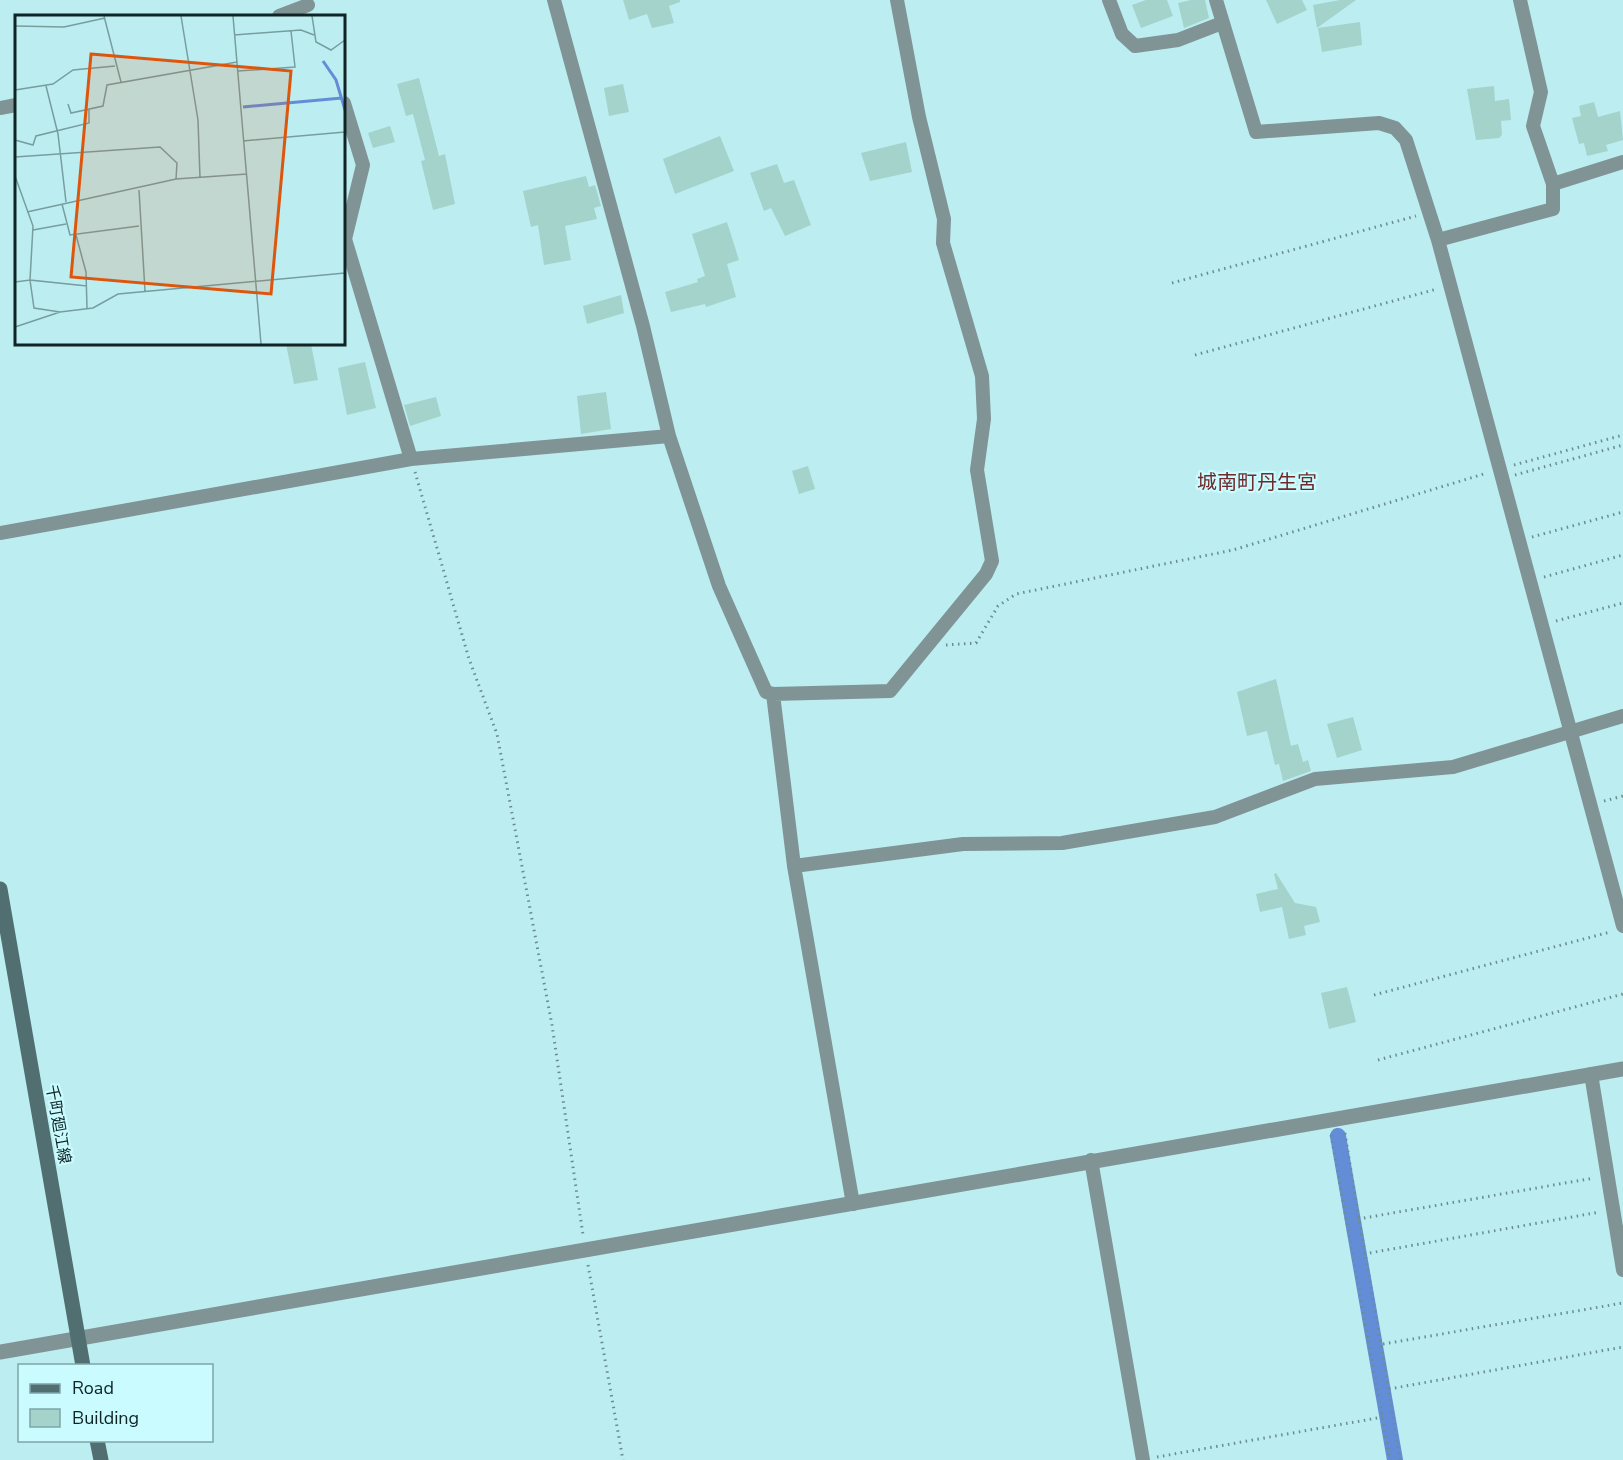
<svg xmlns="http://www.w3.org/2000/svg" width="1623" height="1460" font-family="'Nunito Sans','Noto Sans JP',sans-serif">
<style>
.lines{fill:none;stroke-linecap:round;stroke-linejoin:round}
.canal{stroke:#648dd7;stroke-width:16}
.building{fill:#a3d3ca}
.path{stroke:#6a8e90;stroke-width:3;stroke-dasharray:1.5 4.5;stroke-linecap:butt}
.minor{stroke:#809496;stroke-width:14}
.tertiary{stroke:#809496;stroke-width:15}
.secondary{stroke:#516f71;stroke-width:15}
.labels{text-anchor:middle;stroke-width:4.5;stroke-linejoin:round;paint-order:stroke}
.street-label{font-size:16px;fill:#102325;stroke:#c9fbff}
.quarter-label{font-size:20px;fill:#702a2b;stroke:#c9fbff}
.inset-river{fill:none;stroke:#648dd7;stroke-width:3}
.inset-road{fill:none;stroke:#779d9f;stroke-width:1.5}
.view{fill:#dd560d;fill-opacity:0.15;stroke:#dd560d;stroke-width:3}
.inset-edge{fill:none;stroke:#102325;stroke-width:3}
</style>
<rect width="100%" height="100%" fill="#bceef1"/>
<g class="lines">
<path class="canal" d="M 1338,1136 L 1395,1460"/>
</g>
<path class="building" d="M 623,0 L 680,0 L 680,2 L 669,6 L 674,23 L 652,28 L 647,14 L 629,20 Z
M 1146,0 L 1167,0 L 1173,16 L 1141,28 L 1132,5 Z
M 1191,0 L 1205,0 L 1209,18 L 1184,28 L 1178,3 Z
M 1266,0 L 1302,0 L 1307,10 L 1277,24 Z
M 1340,0 L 1356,0 L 1317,28 L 1313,5 Z
M 1360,22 L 1362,45 L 1322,52 L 1318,28 Z
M 419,78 L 439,156 L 445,154 L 455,204 L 433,210 L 421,161 L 425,160 L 413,114 L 406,116 L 397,84 Z
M 623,84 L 629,112 L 609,116 L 604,88 Z
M 1494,86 L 1495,101 L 1509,99 L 1511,120 L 1501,121 L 1502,135 L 1499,138 L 1476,140 L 1467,89 Z
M 1594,102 L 1598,117 L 1620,111 L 1623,140 L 1606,145 L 1608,151 L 1587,156 L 1584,143 L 1579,144 L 1572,118 L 1581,116 L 1579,106 Z
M 390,126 L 395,142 L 373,148 L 368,133 Z
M 720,136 L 734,171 L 675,194 L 663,159 Z
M 906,142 L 912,172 L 870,181 L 861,153 Z
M 777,164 L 784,183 L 794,180 L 811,225 L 785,236 L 771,208 L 764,211 L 750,173 Z
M 586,176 L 589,187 L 595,185 L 601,206 L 594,208 L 597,219 L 565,226 L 571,260 L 544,265 L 538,225 L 531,227 L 523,191 Z
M 727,222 L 739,260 L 727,264 L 736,297 L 706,307 L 705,304 L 671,312 L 665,292 L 698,282 L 697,279 L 705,276 L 692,234 Z
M 621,295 L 624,313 L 587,324 L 583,306 Z
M 286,344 L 311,344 L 318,380 L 294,384 Z
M 365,362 L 376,408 L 347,415 L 338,368 Z
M 606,392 L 611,429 L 581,434 L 577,396 Z
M 436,397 L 441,416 L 410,426 L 404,405 Z
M 808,466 L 815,489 L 799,494 L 792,471 Z
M 1276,679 L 1291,746 L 1298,744 L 1303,762 L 1308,760 L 1311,771 L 1283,781 L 1279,764 L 1275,765 L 1267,731 L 1247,736 L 1237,692 Z
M 1353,717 L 1362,750 L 1337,758 L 1327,724 Z
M 1276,873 L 1295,903 L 1316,907 L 1320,922 L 1304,926 L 1306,935 L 1289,939 L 1282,907 L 1260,912 L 1256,894 L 1278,889 L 1274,874 Z
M 1347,987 L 1356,1022 L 1329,1029 L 1321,993 Z"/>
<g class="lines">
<path class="path" d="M 1172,283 L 1416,216
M 1195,355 L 1437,289
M 1514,465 L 1623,435
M 415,472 L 469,659 L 497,734 L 552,1025 L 583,1235
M 1515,475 L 1623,445
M 1532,537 L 1623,512
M 1544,577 L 1623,555
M 1556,621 L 1623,603
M 946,645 L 976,643 L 998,606 L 1016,594 L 1233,550 L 1487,473
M 1604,801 L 1623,796
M 1374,995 L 1610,932
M 1378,1060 L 1623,994
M 1345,1133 C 1362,1243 1383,1351 1400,1460
M 1331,1135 L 1390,1460
M 1358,1219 L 1594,1178
M 1364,1254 L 1600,1212
M 588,1265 L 623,1460
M 1383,1344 L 1623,1303
M 1389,1389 L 1623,1347
M 1157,1457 L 1383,1417"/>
<path class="minor" d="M 554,0 L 643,326 L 669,436 L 719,586 L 766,692 L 773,694 L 890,691 L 986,574 L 992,561 L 977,470 L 984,419 L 982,376 L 943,243 L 944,219 L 919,117 L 897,0
M 1109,0 L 1122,34 L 1135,46 L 1178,40 L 1222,23
M 1216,0 L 1256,132 L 1379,123 L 1395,128 L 1406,140 L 1438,240 L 1623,926
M 279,16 L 308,5
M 344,103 L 363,165 L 345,239 L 411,459
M 0,108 L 16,105
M 1553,184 L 1623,162
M 1438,240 L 1553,209 L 1553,184 L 1533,126 L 1541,92 L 1520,0
M 0,533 L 411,459 L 669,436
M 773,694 L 794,866 L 853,1204
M 794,866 L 963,844 L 1062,843 L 1215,817 L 1315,779 L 1453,767 L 1623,716
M 1591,1074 L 1623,1270
M 1091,1160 L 1143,1460"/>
<path class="tertiary" d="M 0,1352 L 1623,1069"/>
<path class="secondary" d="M 0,889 L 83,1366
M 97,1440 L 101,1460"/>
</g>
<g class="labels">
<g class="street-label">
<text transform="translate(59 1124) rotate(80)" y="6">千町廻江線</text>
</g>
<g class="quarter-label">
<text x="1257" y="489">城南町丹生宮</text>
</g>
</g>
<g transform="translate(15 15)">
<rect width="330" height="330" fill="#bceef1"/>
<path class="inset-river" d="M 308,46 L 321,65 L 330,95M 228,92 L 327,83"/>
<path class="inset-road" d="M 89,1 L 106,67M 166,1 L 183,105 L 185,163M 218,1 L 246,329M 297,1 L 301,27 L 316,35 L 330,25M 0,11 L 49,12 L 90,3M 219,20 L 286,15 L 299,20M 223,56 L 280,52 L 276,16M 31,71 L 43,119 L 51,187M 0,75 L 38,69 L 58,55 L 100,51M 53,89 L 56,98 L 88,91 L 92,70 L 222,47M 0,125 L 18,130 L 21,121 L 74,108 L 74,94M 228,126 L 330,117M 0,142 L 145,132 L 162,148 L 161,164M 0,161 L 18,211 L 15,265 L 72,271M 124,175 L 130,276M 47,189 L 55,220 L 124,211M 12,197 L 161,164 L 232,159M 18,215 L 51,209M 61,220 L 71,257 L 72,293M 0,267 L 15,265 L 19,293 L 45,297 L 78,293 L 103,279 L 330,258M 0,312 L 45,297"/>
<path class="view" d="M 76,39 L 276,56 L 256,279 L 56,262 Z"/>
<rect width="330" height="330" class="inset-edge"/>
</g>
<rect x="18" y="1364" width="195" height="78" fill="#c9fbff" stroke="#7fa5a8" stroke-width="1.5"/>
<rect x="30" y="1384" width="30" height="9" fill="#516f71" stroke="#7fa5a8" stroke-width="1.5"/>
<text x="72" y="1394" font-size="18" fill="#102325">Road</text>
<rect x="30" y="1409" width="30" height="18" fill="#a3d3ca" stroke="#7fa5a8" stroke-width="1.5"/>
<text x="72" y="1424" font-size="18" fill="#102325">Building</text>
</svg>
